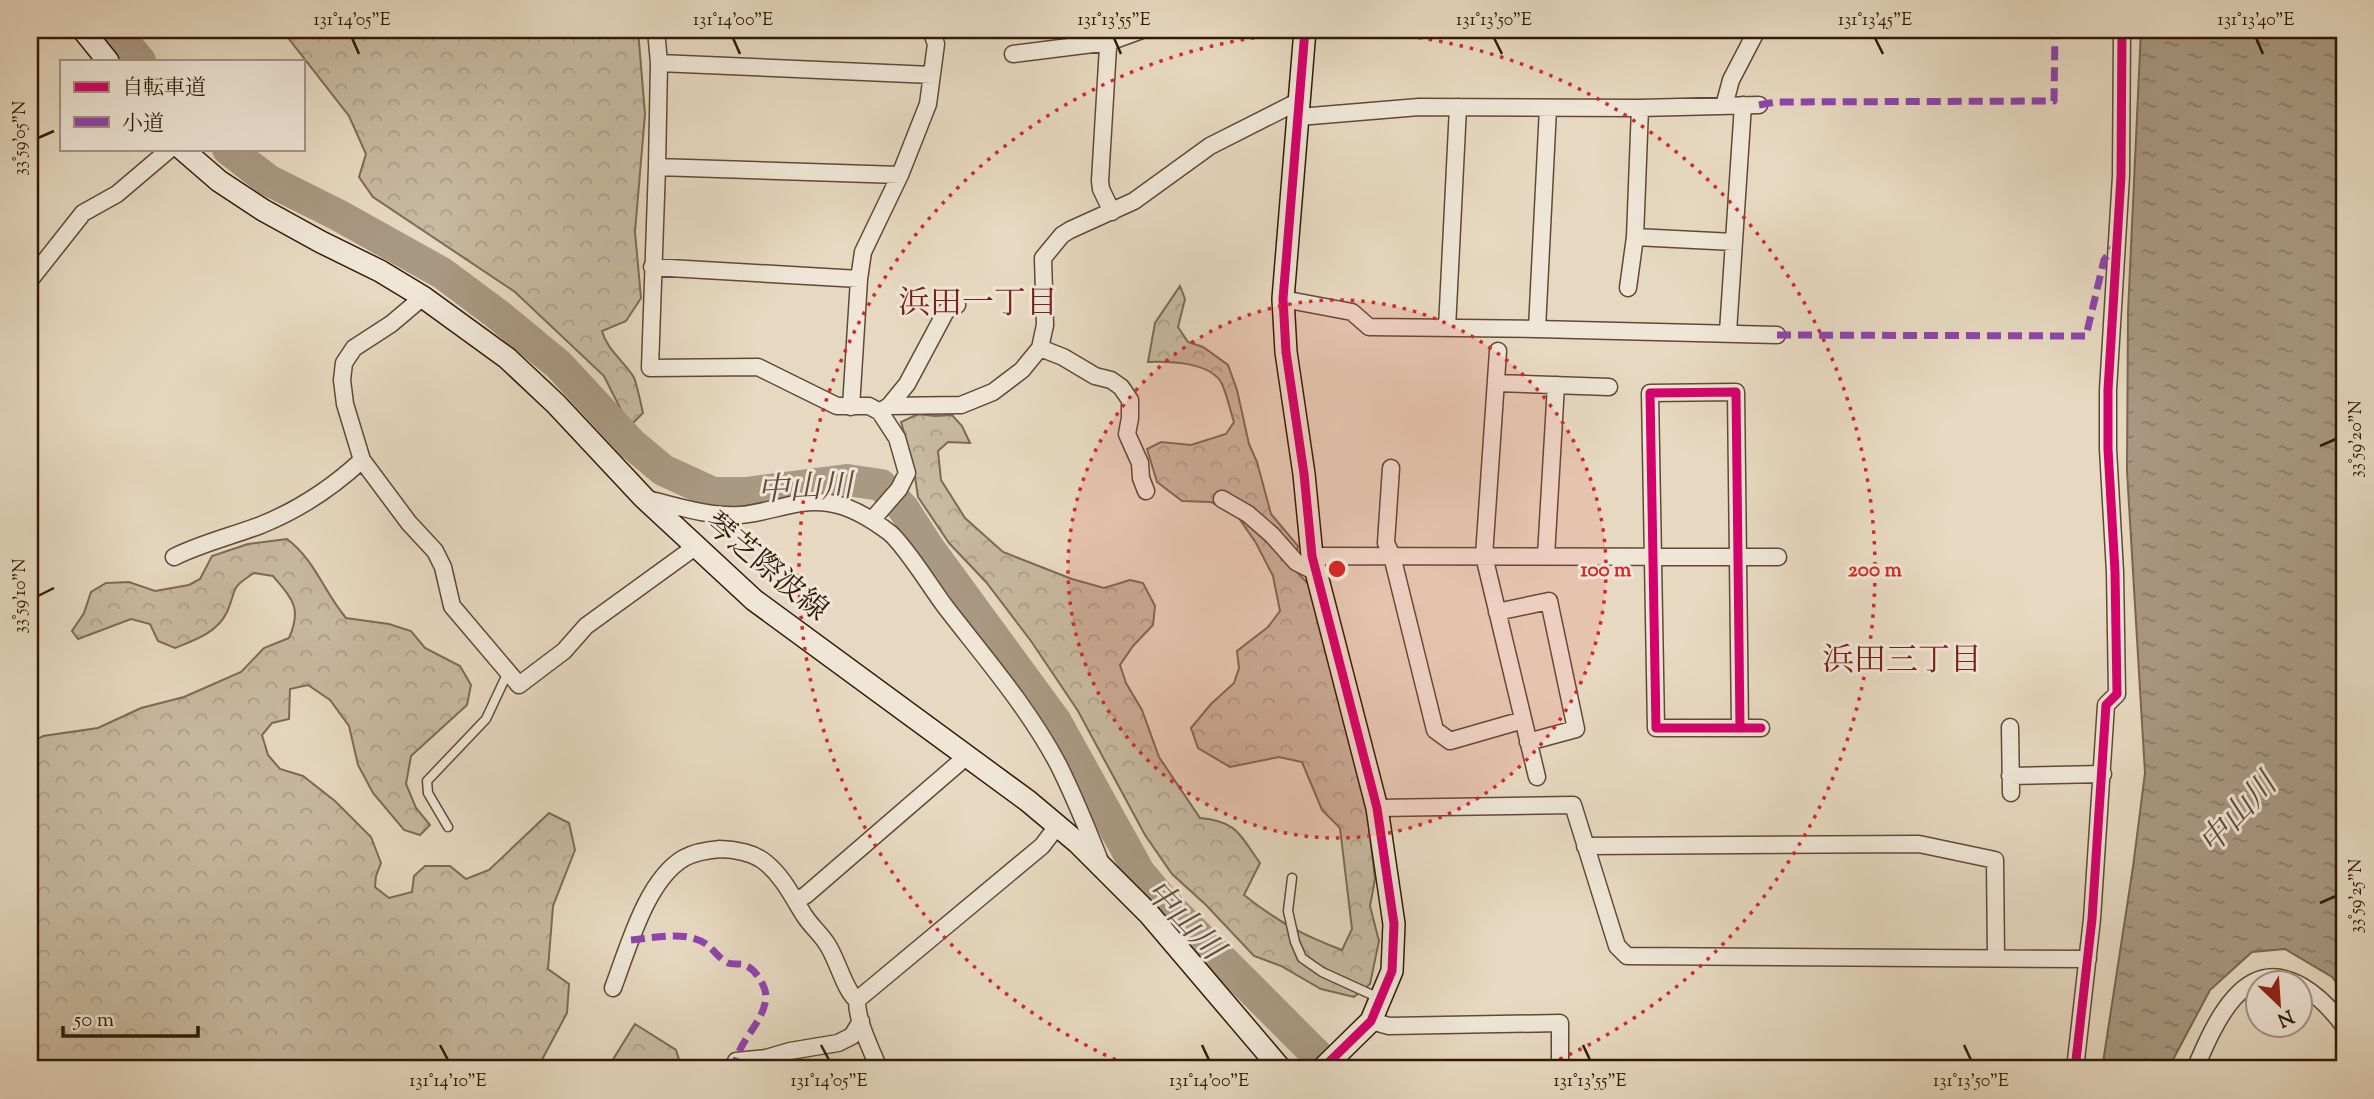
<svg xmlns="http://www.w3.org/2000/svg" width="2374" height="1099" font-family="'Sorts Mill Goudy','Noto Serif JP',serif">
<style>
.forest{fill:url(#forest-crowns);stroke:#7d6a54;stroke-width:2}
.water{fill:url(#water-ripples);stroke:#796651;stroke-width:2}
.lines{fill:none;stroke-linecap:round;stroke-linejoin:round}
.river{stroke:#a99882;stroke-width:32}
.lane-casing{stroke:#5f4a36;stroke-width:11}
.street-casing{stroke:#5f4a36;stroke-width:19}
.secondary-casing{stroke:#321a07;stroke-width:24}
.lane{stroke:#efe6d7;stroke-width:8}
.street{stroke:#efe6d7;stroke-width:16}
.secondary{stroke:#efe6d7;stroke-width:21}
.quiet{stroke:#8e44ad;stroke-width:7;stroke-dasharray:14 7;stroke-linecap:butt}
.cycleway-casing{stroke:#efe6d7;stroke-width:13}
.cycleway{stroke:#d6006c;stroke-width:9}
.ticks{fill:none;stroke:#321a07;stroke-width:2.5}
.ring{fill:none;stroke:#d62828;stroke-width:3.5;stroke-dasharray:3.5 7}
.labels{text-anchor:middle;stroke-width:6;stroke-linejoin:round;paint-order:stroke}
.street-label{font-size:30px;fill:#321a07;stroke:#efe6d7}
.neighbourhood-label{font-size:32px;fill:#7a1f14;stroke:#efe6d7}
.water-label{font-size:32px;font-style:italic;fill:#624c38;stroke:#efe6d7}
.centre{fill:#d62828;stroke:#efe6d7;stroke-width:3.5}
.ring-label{font-size:21px;text-anchor:middle;font-weight:bold;fill:#d62828;stroke:#efe6d7;stroke-width:6;stroke-linejoin:round;paint-order:stroke}
.neatline{fill:none;stroke:#321a07;stroke-width:2.5}
.ticks-label{font-size:18px;text-anchor:middle;fill:#321a07}
</style>
<defs>
<pattern id="forest-crowns" width="20" height="18" patternUnits="userSpaceOnUse" patternTransform="scale(1.75)"><rect width="20" height="18" fill="#c8b9a1"/><path d="M2 6a3 3 0 1 1 6 0M12 15a3 3 0 1 1 6 0" fill="none" stroke="#ac9e89"/></pattern>
<pattern id="water-ripples" width="26" height="14" patternUnits="userSpaceOnUse" patternTransform="scale(1.75)"><rect width="26" height="14" fill="#a99882"/><path d="M2 4q2-2 4 0t4 0M15 11q2-2 4 0t4 0" fill="none" stroke="#8a7b68"/></pattern>
</defs>
<rect width="100%" height="100%" fill="#e7d9c1"/>
<filter id="stains"><feTurbulence type="fractalNoise" baseFrequency=".00286" numOctaves="4"/><feColorMatrix values="0 0 0 0 .2 0 0 0 0 .09 0 0 0 0 .02 0 0 0 .5 -.17"/></filter>
<radialGradient id="worn" r=".72"><stop offset=".6" stop-color="#630" stop-opacity="0"/><stop offset="1" stop-color="#630" stop-opacity=".3"/></radialGradient>
<path class="forest" d="M 282,30 L 638,30 L 645,114 L 635,232 L 641,298 L 626,321 L 602,331 C 607,350 623,360 633,376 C 636,379 641,405 643,413 L 633,423 L 625,418 L 604,376 L 515,292 L 373,197 L 359,177 L 366,154 L 349,116 Z
M 1180,286 L 1185,299 L 1178,327 L 1188,342 L 1203,347 L 1228,365 L 1237,390 L 1249,444 L 1257,462 L 1271,514 L 1298,546 L 1293,568 L 1314,590 L 1366,802 L 1375,879 L 1370,906 L 1379,941 L 1370,984 L 1354,997 L 1321,989 L 1281,966 L 1254,956 L 1206,905 L 1172,874 L 1145,835 L 1078,711 L 1031,641 L 986,582 L 949,543 L 918,497 L 913,464 L 901,422 L 918,414 L 935,416 L 952,415 L 962,426 L 970,443 L 948,442 L 938,451 L 941,480 L 965,518 L 1003,552 L 1072,579 L 1104,588 L 1130,580 L 1143,583 L 1155,606 L 1153,625 L 1133,646 L 1120,665 L 1126,683 L 1142,710 L 1159,757 L 1200,818 C 1237,821 1240,835 1260,863 L 1244,895 C 1277,921 1302,935 1342,950 L 1352,929 L 1340,828 L 1322,810 L 1302,762 L 1279,757 L 1230,767 L 1198,748 L 1191,728 L 1211,704 L 1234,683 L 1239,668 L 1237,651 L 1268,627 L 1280,611 L 1273,576 L 1256,543 L 1236,514 L 1211,502 L 1182,501 L 1157,482 L 1147,449 L 1161,442 L 1191,445 L 1226,434 L 1234,422 C 1230,410 1227,395 1222,384 C 1211,362 1169,361 1148,362 L 1155,323 Z
M 287,539 C 315,560 324,592 346,618 L 389,624 L 411,631 L 425,648 L 460,666 L 471,685 L 467,705 L 411,756 L 406,784 L 416,808 L 430,825 L 420,835 L 404,830 L 373,793 L 358,765 L 349,726 L 330,700 L 308,685 L 290,689 L 289,719 L 272,723 L 262,735 L 268,755 L 280,769 L 303,776 L 335,801 L 371,837 L 381,863 L 376,876 L 375,887 L 389,898 L 412,892 L 414,876 L 425,866 L 450,866 L 466,879 L 489,870 L 549,813 L 569,823 L 575,850 L 553,906 L 548,969 L 569,984 L 567,1013 L 537,1069 L 30,1069 L 30,911 L 34,901 L 30,876 L 30,744 L 43,736 L 98,728 L 141,708 L 184,697 L 241,672 L 264,648 L 289,638 C 302,608 293,600 273,576 L 254,573 C 228,590 238,587 227,612 C 217,633 195,640 175,648 L 158,641 L 150,624 L 131,619 L 78,639 L 72,631 L 84,613 L 91,592 L 106,583 L 129,582 L 155,591 L 189,585 L 200,579 L 212,556 L 248,544 Z
M 635,1024 L 676,1050 L 682,1069 L 607,1069 Z"/>
<path class="water" d="M 2141,30 L 2344,30 L 2344,992 L 2332,977 L 2285,949 L 2252,952 L 2210,990 L 2168,1069 L 2102,1069 L 2133,867 L 2145,773 L 2127,471 L 2128,312 Z"/>
<g class="lines">
<path class="river" d="M 114,30 L 140,61
M 228,149 L 268,180 L 338,215 L 442,273 L 497,314 L 559,365 L 632,444 L 663,470 L 713,493 L 746,493 L 847,480 L 881,485 L 903,508 L 928,547 L 1056,722 L 1139,872 L 1164,902 L 1331,1069"/>
<g class="lane-casing">
<path id="lane" d="M 448,827 L 428,793 L 427,781 L 486,719 L 509,670
M 1292,878 L 1288,911 L 1295,942 L 1302,958 L 1322,972 L 1379,998"/>
</g>
<g class="street-casing">
<path id="street" d="M 656,30 L 659,63 L 657,167 L 650,368 L 758,367 L 837,406 L 869,406 L 880,412 L 897,438 L 907,473 L 899,489 L 872,520
M 1109,30 L 1100,181 L 1101,189 L 1112,212
M 1013,54 L 1109,42 L 1142,30
M 659,63 L 932,75
M 1724,106 L 1731,80 L 1757,30
M 1299,117 L 1419,107 L 1640,108 L 1759,105
M 657,167 L 900,175
M 1635,237 L 1734,242
M 652,267 L 859,279
M 30,280 L 83,213 L 117,194 L 170,149
M 1628,288 L 1635,237 L 1640,108
M 423,297 L 391,324 L 354,348 L 344,363 L 342,380 L 345,404 L 362,460 L 409,523 L 435,551 L 443,567 L 452,606 L 519,685 L 564,651 L 586,626 L 695,547
M 1283,299 L 1352,312 L 1369,327 L 1537,329 L 1777,335
M 1447,328 L 1458,107
M 1537,329 L 1548,108
M 1728,332 L 1743,105
M 1040,348 L 1063,357 L 1095,376 L 1111,380 L 1121,387 L 1130,400 L 1130,418 L 1127,434 L 1140,463 L 1141,478 L 1146,491
M 1498,351 L 1484,556 L 1537,777
M 1496,383 L 1609,387
M 889,406 L 907,384 L 946,311 L 957,305
M 851,407 L 859,279 L 863,252 L 900,175 L 928,104 L 936,44 L 931,30
M 880,412 L 889,406 L 961,405 L 993,392 L 1022,370 L 1040,348 L 1045,325 L 1043,258 L 1062,235 L 1070,230 L 1134,201 L 1210,146 L 1299,101
M 1391,468 L 1386,543 L 1392,556 L 1435,730 L 1450,741 L 1523,720
M 647,499 C 677,506 709,517 740,515 C 770,513 797,498 829,503 C 851,506 873,520 890,533 C 906,547 930,586 944,605 C 984,657 1027,706 1058,764 C 1074,796 1087,828 1100,861
M 1222,499 L 1248,514 L 1272,535 L 1296,562 L 1316,572
M 1312,556 L 1778,557
M 1546,556 L 1556,385
M 174,557 C 202,543 232,536 261,525 C 298,510 333,487 362,460
M 1497,612 L 1549,601 L 1576,729 L 1528,742
M 2010,727 L 2011,793
M 1740,728 L 1736,392 L 1650,393 L 1656,728 L 1761,728
M 2010,776 L 2103,774
M 1377,808 L 1573,805 L 1617,946 L 1627,956 L 2088,959
M 1585,846 L 1919,844 L 1995,860 L 1996,958
M 796,901 L 806,895 L 967,756
M 2300,985 C 2318,995 2332,1010 2344,1026
M 613,988 C 628,949 646,880 684,858 C 695,852 708,850 720,849 C 734,849 755,853 766,863 C 783,877 792,896 804,915 C 810,925 820,933 827,944 C 837,958 845,992 857,1000 C 857,1023 871,1048 879,1069
M 857,1000 L 1042,846 L 1058,825
M 1371,1021 L 1389,1026 L 1560,1023 L 1560,1069
M 736,1061 L 766,1058 L 790,1051 L 838,1043 L 852,1036 L 861,1021
M 2075,1069 L 2092,919 L 2106,705 L 2117,694 L 2115,572 L 2108,449 L 2108,390 L 2121,176 L 2122,30
M 2195,1069 C 2212,1030 2241,955 2298,984"/>
</g>
<g class="secondary-casing">
<path id="secondary" d="M 83,30 L 108,61
M 1305,30 L 1283,299 L 1286,352 L 1304,474 L 1312,556 L 1377,808 L 1394,924 L 1392,971 L 1371,1021 L 1322,1069
M 182,149 L 219,181 L 263,210 L 321,242 L 380,271 L 423,297 L 507,358 L 556,404 L 644,498 L 754,600 L 1028,801 L 1078,843 L 1149,914 L 1281,1069"/>
</g>
<use href="#lane" class="lane"/>
<use href="#street" class="street"/>
<use href="#secondary" class="secondary"/>
<path class="quiet" d="M 1759,105 L 1776,102 L 2054,101 L 2055,30
M 1777,335 L 2086,336 L 2104,260 L 2115,245
M 631,940 C 653,938 686,930 706,944 C 713,949 719,958 726,962 C 732,966 741,962 747,966 C 757,971 766,987 766,997 C 764,1022 741,1038 736,1061"/>
<g class="cycleway-casing">
<path id="cycleway" d="M 1305,30 L 1283,299 L 1286,352 L 1304,474 L 1312,556 L 1377,808 L 1394,924 L 1392,971 L 1371,1021 L 1322,1069
M 1740,728 L 1736,392 L 1650,393 L 1656,728 L 1761,728
M 2075,1069 L 2092,919 L 2106,705 L 2117,694 L 2115,572 L 2108,449 L 2108,390 L 2121,176 L 2122,30"/>
</g>
<use href="#cycleway" class="cycleway"/>
</g>
<path class="ticks" d="M 352,38 L 359,54M 733,38 L 740,54M 1114,38 L 1121,54M 1494,38 L 1502,54M 1875,38 L 1883,54M 2256,38 L 2263,54M 38,138 L 54,131M 2320,446 L 2336,439M 38,596 L 54,588M 2320,903 L 2336,896M 440,1045 L 448,1060M 821,1045 L 829,1060M 1202,1045 L 1209,1060M 1583,1045 L 1590,1060M 1964,1045 L 1971,1060"/>
<circle cx="1337" cy="569" r="269" fill="#d62828" fill-opacity=".12"/>
<g class="ring">
<circle cx="1337" cy="569" r="269"/>
<path d="M1135 1068A538 538 0 1 1 1539 1068"/>
</g>
<g class="labels">
<g class="street-label">
<text transform="translate(767 566) rotate(40)" y="10">琴芝際波線</text>
</g>
<g class="neighbourhood-label">
<text x="978" y="313">浜田一丁目</text>
<text x="1902" y="670">浜田三丁目</text>
</g>
<g class="water-label">
<text transform="translate(805 487) rotate(-3)" y="11">中山川</text>
<text transform="translate(2237 813) rotate(-47)" y="11">中山川</text>
<text transform="translate(1185 919) rotate(46)" y="11">中山川</text>
</g>
</g>
<circle cx="1337" cy="569" r="10" class="centre"/>
<g class="ring-label">
<text x="1606" y="576">100 m</text>
<text x="1875" y="576">200 m</text>
</g>
<rect width="2374" height="1099" fill="none" stroke="#e7d9c1" stroke-width="77"/>
<rect x="60" y="60" width="245" height="91" fill="#efe6d7" stroke="#a39484" stroke-width="2"/>
<rect x="74" y="82" width="35" height="10" fill="#d6006c" stroke="#a39484" stroke-width="2"/>
<text x="122" y="94" font-size="21" fill="#321a07">自転車道</text>
<rect x="74" y="117" width="35" height="10" fill="#8e44ad" stroke="#a39484" stroke-width="2"/>
<text x="122" y="130" font-size="21" fill="#321a07">小道</text>
<g transform="translate(2279 1004) rotate(155)"><circle r="33" fill="#efe6d7" stroke="#a39484" stroke-width="2"/>
<path d="M0-5L12 26L0 18L-12 26Z" fill="#8f2418"/>
<text y="-10" font-size="19" font-weight="bold" text-anchor="middle" fill="#321a07">N</text>
</g>
<path d="M63 1026v10h135v-10" fill="none" stroke="#321a07" stroke-width="3.5"/>
<text x="74" y="1026" font-size="21" fill="#321a07" stroke="#efe6d7" stroke-width="5" paint-order="stroke">50 m</text>
<rect x="38" y="38" width="2298" height="1022" class="neatline"/>
<g class="ticks-label">
<text x="352" y="25">131°14'05"E</text>
<text x="733" y="25">131°14'00"E</text>
<text x="1114" y="25">131°13'55"E</text>
<text x="1494" y="25">131°13'50"E</text>
<text x="1875" y="25">131°13'45"E</text>
<text x="2256" y="25">131°13'40"E</text>
<text transform="translate(19 138) rotate(-90)" y="6">33°59'05"N</text>
<text transform="translate(2355 439) rotate(-90)" y="6">33°59'20"N</text>
<text transform="translate(19 596) rotate(-90)" y="6">33°59'10"N</text>
<text transform="translate(2355 896) rotate(-90)" y="6">33°59'25"N</text>
<text x="448" y="1086">131°14'10"E</text>
<text x="829" y="1086">131°14'05"E</text>
<text x="1209" y="1086">131°14'00"E</text>
<text x="1590" y="1086">131°13'55"E</text>
<text x="1971" y="1086">131°13'50"E</text>
</g>
<rect width="100%" height="100%" filter="url(#stains)"/>
<rect width="100%" height="100%" fill="url(#worn)"/>
</svg>
